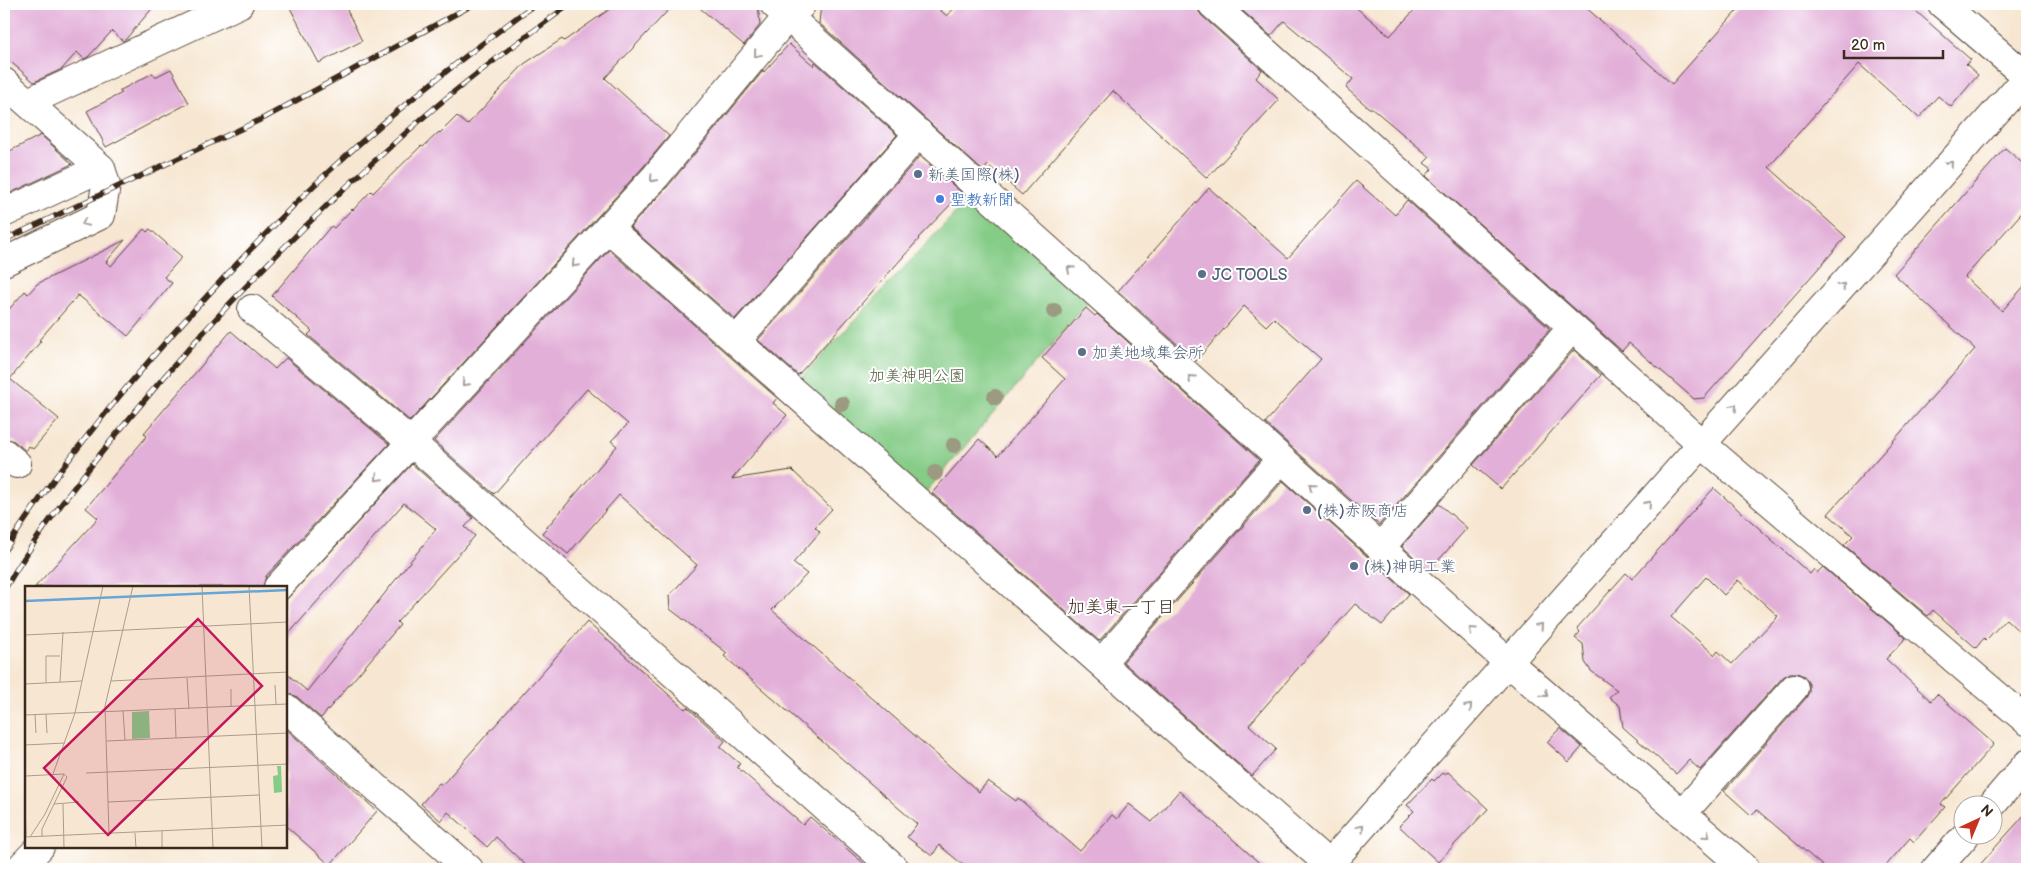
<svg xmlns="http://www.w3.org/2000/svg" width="2031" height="873" font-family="'Balsamiq Sans','Klee One',sans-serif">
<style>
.green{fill:#85cc87;stroke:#607b52}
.building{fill:#e2afd8;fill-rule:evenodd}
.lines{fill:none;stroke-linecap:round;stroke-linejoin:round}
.minor-casing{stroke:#574639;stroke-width:30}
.minor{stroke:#fff;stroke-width:28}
.rail-casing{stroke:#3b2a1e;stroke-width:5.5}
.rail{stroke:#fff;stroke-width:4;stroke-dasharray:11;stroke-linecap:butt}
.tree{fill:#9c9a81}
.oneway{stroke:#a79f9a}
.service-dot{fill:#5c6f8a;stroke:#fff;stroke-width:2}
.shop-dot{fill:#3f7fe0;stroke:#fff;stroke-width:2}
.labels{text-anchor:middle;stroke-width:4;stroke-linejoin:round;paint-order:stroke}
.service-label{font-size:16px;fill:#4e5e75;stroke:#fff;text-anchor:start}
.shop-label{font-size:16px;fill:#366cbe;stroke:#fff;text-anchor:start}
.park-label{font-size:16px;fill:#515b3e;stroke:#fff}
.neighbourhood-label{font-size:18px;fill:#3b2a1e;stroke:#fff}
.inset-river{fill:none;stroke:#65a6d9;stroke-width:2.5}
.inset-road{fill:none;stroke:#ac9b8a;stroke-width:1}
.view{fill:#c2185b;fill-opacity:0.15;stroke:#c2185b;stroke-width:2.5}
.inset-edge{fill:none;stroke:#3b2a1e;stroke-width:2.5}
</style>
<rect width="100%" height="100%" fill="#fff"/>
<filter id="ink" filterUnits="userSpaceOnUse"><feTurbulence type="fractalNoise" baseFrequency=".02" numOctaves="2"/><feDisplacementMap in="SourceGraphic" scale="10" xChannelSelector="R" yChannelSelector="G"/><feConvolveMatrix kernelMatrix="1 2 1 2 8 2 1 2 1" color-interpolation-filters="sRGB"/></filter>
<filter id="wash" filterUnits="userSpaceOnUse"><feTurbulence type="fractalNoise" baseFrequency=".0096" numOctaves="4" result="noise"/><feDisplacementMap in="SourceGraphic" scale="20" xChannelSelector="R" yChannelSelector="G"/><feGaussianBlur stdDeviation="1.12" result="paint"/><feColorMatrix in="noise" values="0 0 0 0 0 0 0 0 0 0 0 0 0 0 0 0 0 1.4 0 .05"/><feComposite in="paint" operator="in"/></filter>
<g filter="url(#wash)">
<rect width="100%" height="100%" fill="#f7e7d2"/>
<path class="green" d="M 972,195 L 1090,300 L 926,492 L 798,381 Z"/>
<g id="blocks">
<path class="building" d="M 4,4 L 156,4 L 125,40 L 123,41 L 112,31 L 88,57 L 84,59 L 77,52 L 62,69 L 34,82 L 4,56 Z
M 288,4 L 344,4 L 362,41 L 319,63 Z
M 617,4 L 674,4 L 605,78 L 669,136 L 644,166 L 410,421 L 308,335 L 312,331 L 272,296 L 331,226 L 334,228 L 352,209 L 353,210 L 371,191 L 373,193 L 421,146 L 423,147 L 439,132 L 440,133 L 457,116 L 467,125 L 524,64 L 562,39 L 564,41 Z
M 695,4 L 758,4 L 760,25 L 744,45 Z
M 821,4 L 933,4 L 947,16 L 958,4 L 1197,4 L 1197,9 L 1202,16 L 1262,70 L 1256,78 L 1279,100 L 1207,178 L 1113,91 L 1022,195 L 988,165 L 983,171 L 819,23 Z
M 1235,4 L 1352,4 L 1390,36 L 1420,4 L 1582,4 L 1672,84 L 1743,4 L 1908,4 L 1971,60 L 1966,64 L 1978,75 L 1951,107 L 1938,96 L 1919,118 L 1859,64 L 1769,167 L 1846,237 L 1704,398 L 1694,399 L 1629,343 L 1622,351 L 1426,176 L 1432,169 L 1424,163 L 1430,157 L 1372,108 L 1369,108 L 1346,88 L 1353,79 L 1284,21 L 1271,36 Z
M 789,44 L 814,66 L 815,62 L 897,135 L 735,319 L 630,227 L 668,186 L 763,71 L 763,73 Z
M 171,69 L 189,103 L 106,147 L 87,111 L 122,93 L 119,91 L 153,73 L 155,77 Z
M 41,135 L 72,164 L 4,196 L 4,154 Z
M 2005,148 L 2027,167 L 2027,207 L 1965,277 L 2002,311 L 2027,283 L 2027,639 L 2006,619 L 1986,640 L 1984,638 L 1976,648 L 1933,610 L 1928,616 L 1844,545 L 1853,536 L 1828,514 L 1975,349 L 1894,274 Z
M 920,156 L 962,193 L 918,238 L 919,239 L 798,375 L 758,340 Z
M 1356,181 L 1395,215 L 1407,200 L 1550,329 L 1379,525 L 1265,423 L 1321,359 L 1274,318 L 1266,326 L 1244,306 L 1196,361 L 1118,291 L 1209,188 L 1288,258 Z
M 144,229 L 147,232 L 150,229 L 182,257 L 164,277 L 172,283 L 128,336 L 78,295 L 39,340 L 41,341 L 10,379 L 59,419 L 33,449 L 29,446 L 26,451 L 14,441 L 4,438 L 4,315 L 25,291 L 28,294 L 37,284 L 125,240 L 106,262 L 111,266 Z
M 609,250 L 777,398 L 773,403 L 787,415 L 732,479 L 792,470 L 832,509 L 815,527 L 820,532 L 793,563 L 807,574 L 772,610 L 979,792 L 988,781 L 1016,801 L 1018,798 L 1080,851 L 1112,815 L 1117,819 L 1129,804 L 1152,822 L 1179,791 L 1266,869 L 968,869 L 939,845 L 932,856 L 907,837 L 917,824 L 724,656 L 727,653 L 670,609 L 669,596 L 697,565 L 619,495 L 568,554 L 542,533 L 617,446 L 611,441 L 628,424 L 587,389 L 494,494 L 434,441 Z
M 1086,308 L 1095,316 L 1097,314 L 1259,460 L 1099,641 L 932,493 L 979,439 L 998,456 L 1065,379 L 1042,358 Z
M 231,331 L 275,369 L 286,358 L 389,444 L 266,576 L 263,587 L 35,587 L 98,518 L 86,508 L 147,436 L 144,433 Z
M 1574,350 L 1601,375 L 1501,489 L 1473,465 Z
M 412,464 L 473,518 L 465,527 L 475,536 L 397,622 L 400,625 L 321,718 L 296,696 L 286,693 L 286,673 L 307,691 L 436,529 L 404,503 L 286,637 L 286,600 Z
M 1283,481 L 1409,594 L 1382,625 L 1355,604 L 1305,660 L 1249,725 L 1276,749 L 1252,776 L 1123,662 Z
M 1714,488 L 1810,574 L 1814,569 L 1817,573 L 1823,567 L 1906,638 L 1886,659 L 1931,701 L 1937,694 L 1994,744 L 1941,804 L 1945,807 L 1914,842 L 1910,838 L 1883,869 L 1826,869 L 1757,810 L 1751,815 L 1724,791 L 1806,698 L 1809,692 L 1809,684 L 1804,676 L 1797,673 L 1790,673 L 1783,677 L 1700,770 L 1689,760 L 1676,774 L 1623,727 L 1620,706 L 1609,697 L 1617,690 L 1591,671 L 1585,662 L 1583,644 L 1575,638 L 1580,632 L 1577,628 L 1626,573 L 1632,579 ZM 1706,577 L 1724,595 L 1738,580 L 1778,616 L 1732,664 L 1718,651 L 1715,655 L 1671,617 Z
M 1439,504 L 1467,528 L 1429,571 L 1402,546 Z
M 587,622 L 685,709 L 687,707 L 725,741 L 720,747 L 740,764 L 737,767 L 762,789 L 803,825 L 810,817 L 870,869 L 530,869 L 496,837 L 487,847 L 448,812 L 441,821 L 421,804 L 439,783 L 442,785 Z
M 1560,728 L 1582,747 L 1569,762 L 1547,742 Z
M 286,729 L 377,811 L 330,865 L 286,826 Z
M 1448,772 L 1488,809 L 1438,862 L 1399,826 L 1414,811 L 1407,805 L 1432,779 L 1434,781 L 1442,773 L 1444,775 Z
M 2027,812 L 2027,869 L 1976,869 Z"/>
</g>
</g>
<g filter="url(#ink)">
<use href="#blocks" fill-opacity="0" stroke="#574639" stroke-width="1"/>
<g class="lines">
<g class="minor-casing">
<path id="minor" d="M 774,4 L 1508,662 L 1746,869
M 1212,4 L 1702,444 L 2027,721
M 1942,4 L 2027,77
M 4,82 L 101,168 L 106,185 L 101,215 L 4,262
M 28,102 L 239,4
M 4,213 L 101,168
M 608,228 L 1334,869
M 252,309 L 411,442 L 895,869
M 736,341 L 919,133
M 4,453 L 17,464
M 1380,548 L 1572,328
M 278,587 L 656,176 L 788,16 L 801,5
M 1101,663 L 1281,459
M 286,708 L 469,869
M 1991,806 L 2027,764
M 1682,814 L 1794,688
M 19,869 L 40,847
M 1325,869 L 2027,77
M 1936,869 L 1965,836"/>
</g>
<use href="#minor" class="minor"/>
<g class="rail-casing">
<path id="rail" d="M 4,240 L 264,118 L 474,4
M 4,551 C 24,522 43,493 64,466 C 136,371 217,282 301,198 C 373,127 454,64 535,4
M 4,590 C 41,527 86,471 133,414 C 216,313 309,218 408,131 C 459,85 515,45 570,4"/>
</g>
<use href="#rail" class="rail"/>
</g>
<g class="tree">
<circle cx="1054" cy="311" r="8"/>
<circle cx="995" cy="397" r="8"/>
<circle cx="842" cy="404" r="8"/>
<circle cx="954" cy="445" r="8"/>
<circle cx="935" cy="473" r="8"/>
</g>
<defs><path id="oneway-chevron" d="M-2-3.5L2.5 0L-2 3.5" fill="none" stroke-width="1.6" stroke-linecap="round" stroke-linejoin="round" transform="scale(1.25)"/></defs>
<g class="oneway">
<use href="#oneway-chevron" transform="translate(757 54) rotate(130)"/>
<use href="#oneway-chevron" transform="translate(1950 164) rotate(-48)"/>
<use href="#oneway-chevron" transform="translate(653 179) rotate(132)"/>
<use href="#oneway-chevron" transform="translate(85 223) rotate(154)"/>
<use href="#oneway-chevron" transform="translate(575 264) rotate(133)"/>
<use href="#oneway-chevron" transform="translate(1070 269) rotate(-138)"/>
<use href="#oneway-chevron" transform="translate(1842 286) rotate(-48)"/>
<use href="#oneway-chevron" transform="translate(1191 378) rotate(-138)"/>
<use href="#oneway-chevron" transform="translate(465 383) rotate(133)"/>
<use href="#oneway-chevron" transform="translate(1734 407) rotate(-48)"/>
<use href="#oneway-chevron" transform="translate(378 478) rotate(133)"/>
<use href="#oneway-chevron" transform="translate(1312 486) rotate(-138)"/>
<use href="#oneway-chevron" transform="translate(1648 504) rotate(-48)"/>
<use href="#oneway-chevron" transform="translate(1540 626) rotate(-48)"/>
<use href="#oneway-chevron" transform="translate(1472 630) rotate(-138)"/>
<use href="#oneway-chevron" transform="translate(1545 694) rotate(41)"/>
<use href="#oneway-chevron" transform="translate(1469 707) rotate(-48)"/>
<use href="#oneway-chevron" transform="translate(1361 828) rotate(-48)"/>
<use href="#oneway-chevron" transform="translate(1707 835) rotate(41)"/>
</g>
</g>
<g class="service-dot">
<circle cx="918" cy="174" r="5"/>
<circle cx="1202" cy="274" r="5"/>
<circle cx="1082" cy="352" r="5"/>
<circle cx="1307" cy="510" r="5"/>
<circle cx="1354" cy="566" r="5"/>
</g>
<circle class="shop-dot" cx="940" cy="199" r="5"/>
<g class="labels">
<g class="service-label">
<text x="928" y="180">新美国際(株)</text>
<text x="1212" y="280">JC TOOLS</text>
<text x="1092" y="358">加美地域集会所</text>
<text x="1317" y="516">(株)赤阪商店</text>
<text x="1364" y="572">(株)神明工業</text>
</g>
<g class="shop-label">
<text x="950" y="205">聖教新聞</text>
</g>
<g class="park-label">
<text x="917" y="381">加美神明公園</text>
</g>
<g class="neighbourhood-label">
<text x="1121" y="613">加美東一丁目</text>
</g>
</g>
<g transform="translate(25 586)">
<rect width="262" height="262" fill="#f7e7d2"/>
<path d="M 124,125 L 125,152 L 107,153 L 107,126 ZM 252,180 L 256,180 L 257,206 L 249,207 L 248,190 L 253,189 Z" fill="#85cc87"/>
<path class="inset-river" d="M 0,15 L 263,4"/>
<path class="inset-road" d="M 177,0 L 188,262M 224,0 L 237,262M 0,49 L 263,36M 162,92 L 164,123M 86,95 L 263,86M 35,96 L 38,46M 21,97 L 21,70 L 35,70M 0,98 L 57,95M 250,99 L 251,118M 206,103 L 206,121M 150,123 L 151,152M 98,125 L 100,154M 10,128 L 11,147M 21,128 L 22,147M 0,129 L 263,118M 82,155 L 263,147M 0,159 L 40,157M 61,187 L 263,178M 28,188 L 50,127 L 78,0M 0,190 L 39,188M 0,211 L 1,251M 83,216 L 234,209M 29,218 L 54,216M 38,218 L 39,262M 137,245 L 137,262M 110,247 L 111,262M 84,248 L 80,120 L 108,0M 17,250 L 17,243 L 42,191 L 39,188M 0,251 L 263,239M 5,251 L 20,228 L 39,188"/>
<path class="view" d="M 173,33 L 237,100 L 83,249 L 19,182 Z"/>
<rect width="262" height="262" class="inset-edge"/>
</g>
<rect width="2031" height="873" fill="none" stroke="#fff" stroke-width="20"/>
<g transform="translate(1978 820) rotate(44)"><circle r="24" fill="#ffffff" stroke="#b1aaa5"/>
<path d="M0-4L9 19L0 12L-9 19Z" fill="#c8321e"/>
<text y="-8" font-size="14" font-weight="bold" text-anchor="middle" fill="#3b2a1e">N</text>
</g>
<path d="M1844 50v8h99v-8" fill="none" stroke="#3b2a1e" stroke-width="2.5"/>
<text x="1851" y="50" font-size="15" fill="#3b2a1e" stroke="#ffffff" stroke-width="4" paint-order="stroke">20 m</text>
</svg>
